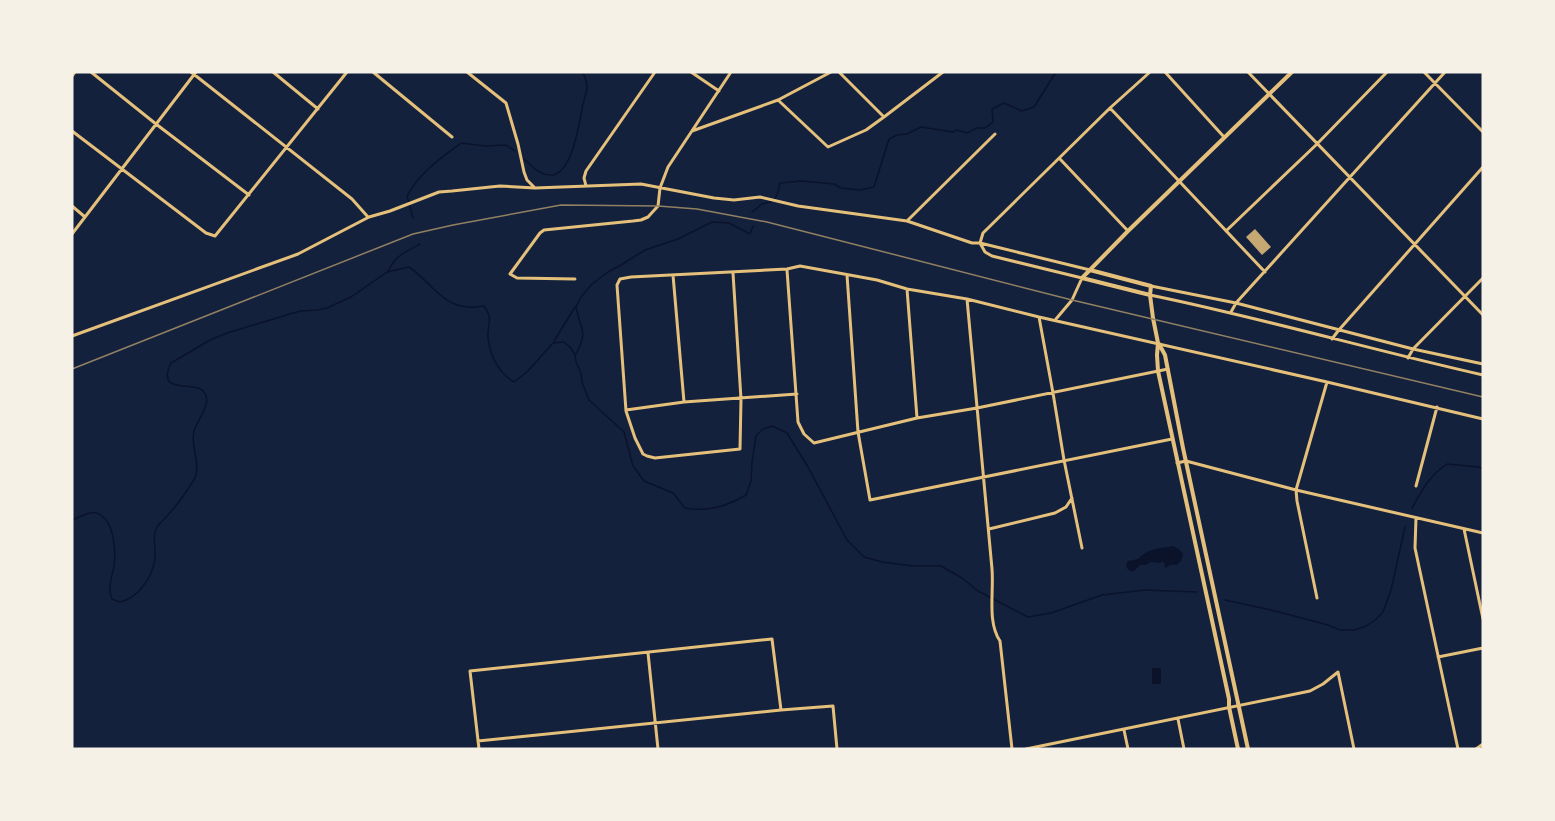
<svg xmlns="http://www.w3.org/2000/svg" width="1555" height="821" font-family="Roboto,sans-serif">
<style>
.water{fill:#0b132b}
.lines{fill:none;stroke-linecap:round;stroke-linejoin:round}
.stream{stroke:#0b132b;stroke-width:1.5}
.building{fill:#c6a872}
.minor{stroke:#e5c07b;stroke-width:3}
.tertiary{stroke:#e5c07b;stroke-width:4}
.rail{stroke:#918062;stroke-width:1.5}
</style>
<rect width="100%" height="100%" fill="#14213d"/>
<path class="water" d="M 1173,546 L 1179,549 L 1183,554 L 1181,561 L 1177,565 L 1170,565 L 1166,568 L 1164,566 L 1165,564 L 1162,561 L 1161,563 L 1151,562 L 1146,565 L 1140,565 L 1134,571 C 1129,572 1127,569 1126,565 L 1128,561 L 1138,559 C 1146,549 1160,548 1173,546 Z
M 1152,668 L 1161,668 L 1161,684 L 1152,684 Z"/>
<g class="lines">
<path class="stream" d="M 524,159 C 532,166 540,176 552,175 C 572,173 579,125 582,109 C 583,102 587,93 587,86 C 587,81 584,76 583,72
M 752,212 L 762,204 L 774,201 L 778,192 L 780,183 L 802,181 L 834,184 L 841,188 L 860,190 L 874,187 L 889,139 L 897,135 L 907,134 L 921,127 L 953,132 L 957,130 L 967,133 L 977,128 L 985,128 L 993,122 L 992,109 L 1004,103 L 1022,111 L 1034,107 L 1056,72
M 413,218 L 407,196 C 419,173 441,158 461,143 L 485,146 L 506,145 L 515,151
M 388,272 C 393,257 407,251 420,244
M 554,341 L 575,307
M 576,354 C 589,330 580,330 576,307 L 581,297 L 592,284 L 608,272 L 621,265 L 645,250 L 678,239 L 712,222 L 729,223 L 750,234 L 753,226
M 1412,508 C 1423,489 1428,477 1447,464 L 1479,467 L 1483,469
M 72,520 C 78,518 84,514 90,513 C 97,511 102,515 106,520 C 114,529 116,554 114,566 C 112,577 107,588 112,599 L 120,602 C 139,598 154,575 155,557 C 156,547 152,538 156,529 C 159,523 164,520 168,515 C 178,504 187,491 195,478 C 201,462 190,447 194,431 C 197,420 213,403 204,392 C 195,380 155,396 171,363 L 210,340 L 227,333 L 300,311 L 318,310 L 327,308 L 351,297 L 387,272 L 409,267 C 429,280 443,307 469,307 C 474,308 479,306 484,306 C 494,320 487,323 488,338 C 490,356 499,373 514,382 L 527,372 L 553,343 L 564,342 L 570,347 L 575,355 L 576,362 L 581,373 L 582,382 L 589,400 L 624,432 L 633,466 L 644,481 L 673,493 L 685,508 C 706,512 728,506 746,495 L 751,481 L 752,463 L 756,436 L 763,429 L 772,426 L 787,433 L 808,467 L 847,540 L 864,557 L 882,562 L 913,566 L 941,566 L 962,578 L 978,591 L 1028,617 L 1051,613 L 1102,595 L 1145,590 L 1197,592
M 1225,600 L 1275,611 L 1328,625 L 1340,630 L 1354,630 L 1366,626 L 1375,620 L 1383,612 L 1391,590 L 1405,527"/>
</g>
<path class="building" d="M 1255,229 L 1271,247 L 1262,255 L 1246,237 Z"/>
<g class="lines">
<path class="minor" d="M 91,72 L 156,124 L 249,195
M 191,72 L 352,199 L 368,217
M 273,72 L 318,109
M 373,72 L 452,137
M 467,72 L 506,103 L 518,144 L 524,172 L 527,180 L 534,187
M 691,72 L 719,91
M 839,72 L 884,117
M 1165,72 L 1224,137
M 1248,72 L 1483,315
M 1424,72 L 1483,132
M 72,76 L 75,72
M 778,100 L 828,147 L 866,130 L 884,117 L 943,72
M 1110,108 L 1265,272
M 72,131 L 206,233 L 215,236 L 347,72
M 692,131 L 778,100 L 831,72
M 1060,159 L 1128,231
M 586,186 L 584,178 L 586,171 L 655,72
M 72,206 L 85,217
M 907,221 L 995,134
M 1226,231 L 1317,144 L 1387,72
M 72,234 L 196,72
M 980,243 L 983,233 L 1110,108 L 1150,72
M 980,243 L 985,252 L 992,256 L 1082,278 L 1072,300 L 1056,319
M 787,270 L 798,422 L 804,434 L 814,443 L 917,418 L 977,408 L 1168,369
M 733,273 L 741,399 L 740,449 L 655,458 L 647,456 L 643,454 L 635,438 L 626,411 L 617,285 L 620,279 L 631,277 L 787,269 L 800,266 L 877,280 L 907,289 L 967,299 L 1039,317 L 1327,382 L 1483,419
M 673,275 L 684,402
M 847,275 L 858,432 L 870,500 L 1172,439
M 575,279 L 517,278 L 510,274 L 540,233 L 544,230 L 633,221 L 641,220 L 648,217 L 658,206 L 660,188 L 668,167 L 731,72
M 1151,286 L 1236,303 L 1413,349 L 1483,364
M 907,289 L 917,418
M 1150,295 C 1262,318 1372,350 1483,375
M 967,299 C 975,389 984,479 992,569 C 994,592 987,622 1000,641 L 1012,749
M 1231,312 L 1236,303 L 1445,72
M 1039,317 L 1053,393 L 1064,460 L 1082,548
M 72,336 L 298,254 L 369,217 L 390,211 L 439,192 L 452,191 L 500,186 L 535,188 L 641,184 L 714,198 L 734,200 L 760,197 L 798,206 L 907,221 L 972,243 L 980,243 L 1090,270
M 1332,339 L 1338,331 L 1483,167
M 1408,358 L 1413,349 L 1483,278
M 626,410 L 684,402 L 797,394
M 1177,463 L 1186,461 L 1296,490 L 1483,533
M 1416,486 L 1437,407
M 1416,518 L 1415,548 L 1458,749
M 989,529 L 1055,513 L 1066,507 L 1072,498
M 1464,529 L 1483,619
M 1317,598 L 1297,501 L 1296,490 L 1327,382
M 648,653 L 658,749
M 1438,657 L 1483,648
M 1178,719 L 1184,749
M 1124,730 L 1128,749
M 478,741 L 781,710 L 833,706 L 837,749
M 479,749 L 470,671 L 772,639 L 781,710
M 1026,749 L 1310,691 L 1323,684 L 1338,672 L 1354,749
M 1476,749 L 1483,744"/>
<path class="tertiary" d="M 1090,270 L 1151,286 L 1150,295 L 1153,318 L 1158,343 L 1157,355 L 1158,371 L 1229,699 L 1229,707 L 1238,749
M 1150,295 L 1082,278 L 1128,231 L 1292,72
M 1159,344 L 1165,355 L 1183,448 L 1248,749"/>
<path class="rail" d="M 72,369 L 413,234 L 453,225 L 561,205 L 658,206 L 697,209 L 767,222 L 1072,300 L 1483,397"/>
</g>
<rect width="1555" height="821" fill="none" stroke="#f6f1e7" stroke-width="147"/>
</svg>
